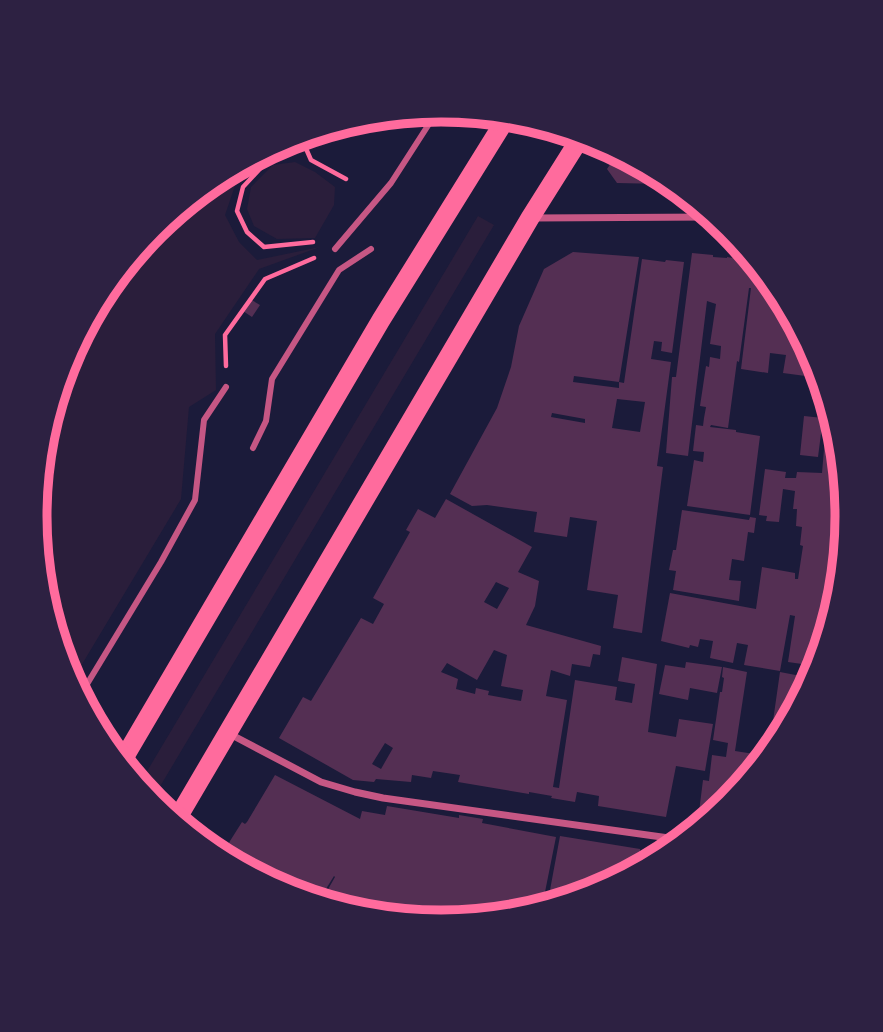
<svg xmlns="http://www.w3.org/2000/svg" width="883" height="1032" font-family="'Work Sans',sans-serif">
<style>
.green{fill:#2a1e3b}
.building{fill:#542f53;fill-rule:evenodd}
.lines{fill:none;stroke-linecap:round;stroke-linejoin:round}
.path{stroke:#ff6b9d;stroke-width:4.5}
.service{stroke:#c65784;stroke-width:5}
.pedestrian{stroke:#c65784;stroke-width:6}
.minor{stroke:#c65784;stroke-width:7}
.trunk{stroke:#ff6b9d;stroke-width:19}
.rim{fill:none;stroke:#ff6b9d;stroke-width:9}
</style>
<rect width="100%" height="100%" fill="#1b1b3a"/>
<path class="green" d="M 295,162 L 315,172 L 335,187 L 334,205 L 315,238 L 277,239 L 254,226 L 247,209 L 251,187 L 273,165 Z
M 243,169 L 239,174 L 225,215 L 239,242 L 257,260 L 320,247 L 259,269 L 215,334 L 216,390 L 189,407 L 181,499 L 72,681 L 66,671 L 35,516 L 66,360 L 154,228 Z
M 478,216 L 494,225 L 152,800 L 140,783 Z"/>
<path class="building" d="M 617,154 L 663,184 L 617,183 L 607,169 Z
M 573,252 L 639,257 L 619,382 L 574,376 L 573,382 L 619,388 L 619,382 L 624,383 L 642,259 L 665,262 L 666,260 L 684,262 L 672,353 L 661,351 L 662,342 L 654,341 L 651,359 L 671,362 L 657,466 L 663,467 L 642,633 L 613,628 L 618,595 L 587,590 L 597,521 L 570,517 L 567,537 L 534,532 L 537,512 L 487,505 L 472,506 L 450,494 L 497,408 L 511,367 L 519,326 L 544,269 ZM 617,399 L 645,402 L 640,432 L 612,428 ZM 552,413 L 585,419 L 585,423 L 551,417 Z
M 692,253 L 713,255 L 713,257 L 727,258 L 727,257 L 750,261 L 815,358 L 813,377 L 783,373 L 786,355 L 770,353 L 768,373 L 741,369 L 751,288 L 749,288 L 739,362 L 737,361 L 728,428 L 711,425 L 710,427 L 736,430 L 736,432 L 760,436 L 750,515 L 687,506 L 694,460 L 703,462 L 704,452 L 693,451 L 696,425 L 703,426 L 704,418 L 706,407 L 700,406 L 706,366 L 709,367 L 710,357 L 720,359 L 721,346 L 710,344 L 716,304 L 707,301 L 688,456 L 666,453 L 672,377 L 676,377 Z
M 250,299 L 260,305 L 252,317 L 243,311 Z
M 814,383 L 822,384 L 825,399 L 812,399 Z
M 827,414 L 848,516 L 827,620 L 820,619 L 819,626 L 826,627 L 817,672 L 783,723 L 773,721 L 780,672 L 806,677 L 809,665 L 788,662 L 795,616 L 790,615 L 780,671 L 744,665 L 748,645 L 737,643 L 733,663 L 710,658 L 713,641 L 700,639 L 698,647 L 690,645 L 689,648 L 661,641 L 670,593 L 756,609 L 762,567 L 795,573 L 795,579 L 798,579 L 803,546 L 800,545 L 802,527 L 796,526 L 797,509 L 793,509 L 795,491 L 783,489 L 779,522 L 766,521 L 767,516 L 759,515 L 765,469 L 786,472 L 785,478 L 796,478 L 797,472 L 822,473 Z
M 804,416 L 823,418 L 818,457 L 800,455 Z
M 446,499 L 532,547 L 518,572 L 539,581 L 535,606 L 526,625 L 601,646 L 600,655 L 593,654 L 590,667 L 572,664 L 570,676 L 551,670 L 546,696 L 567,700 L 553,787 L 559,788 L 575,680 L 617,687 L 615,700 L 632,703 L 635,684 L 618,681 L 622,657 L 657,664 L 648,732 L 676,737 L 679,719 L 713,724 L 705,771 L 676,766 L 666,817 L 598,806 L 599,796 L 577,792 L 575,802 L 551,798 L 552,796 L 529,792 L 529,794 L 458,782 L 460,775 L 433,771 L 431,778 L 412,775 L 411,782 L 376,779 L 374,782 L 353,780 L 279,738 L 303,697 L 311,701 L 361,618 L 373,624 L 384,604 L 373,598 L 410,532 L 406,530 L 418,509 L 435,518 ZM 496,582 L 509,588 L 497,609 L 484,602 ZM 494,650 L 507,655 L 501,686 L 523,690 L 521,701 L 488,695 L 489,691 L 476,688 L 475,694 L 456,689 L 458,679 L 441,672 L 447,663 L 477,680 ZM 385,743 L 393,748 L 381,769 L 372,764 Z
M 682,510 L 749,520 L 750,517 L 756,518 L 754,533 L 748,532 L 744,561 L 732,559 L 729,580 L 741,581 L 739,601 L 673,590 L 676,571 L 669,570 L 673,550 L 676,550 Z
M 686,662 L 722,667 L 717,693 L 690,688 L 688,700 L 659,694 L 665,665 L 685,668 Z
M 723,667 L 747,672 L 735,751 L 761,755 L 729,804 L 702,821 L 704,812 L 699,812 L 703,780 L 709,781 L 712,755 L 726,757 L 728,743 L 713,740 L 720,692 L 722,692 L 724,678 L 722,677 Z
M 275,775 L 360,819 L 362,811 L 385,815 L 387,806 L 459,818 L 459,815 L 483,819 L 482,823 L 556,837 L 543,902 L 441,922 L 418,918 L 418,911 L 395,907 L 394,913 L 326,899 L 323,898 L 335,877 L 334,876 L 321,897 L 318,895 L 317,898 L 286,891 L 229,853 L 233,846 L 229,843 L 230,841 L 242,822 L 245,824 L 247,822 Z
M 560,836 L 640,849 L 640,852 L 652,855 L 597,892 L 548,901 Z"/>
<g class="lines">
<path class="path" d="M 308,136 L 304,144 L 270,158 L 243,187 L 237,211 L 247,232 L 264,247 L 313,242
M 304,144 L 311,160 L 346,179
M 226,366 L 225,335 L 265,279 L 314,258"/>
<path class="service" d="M 816,377 L 818,362"/>
<path class="pedestrian" d="M 335,249 L 391,183 L 438,110
M 253,448 L 266,421 L 272,379 L 339,270 L 371,249
M 81,694 L 161,562 L 195,500 L 204,420 L 226,387"/>
<path class="minor" d="M 534,218 L 712,217
M 228,733 L 321,782 L 355,792 L 383,798 L 676,839"/>
<path class="trunk" d="M 124,758 L 381,320 L 504,122
M 177,819 L 530,218 L 581,137"/>
</g>
<path d="M0 0H883V1032H0ZM47 516a394 394 0 1 1 788 0a394 394 0 1 1-788 0Z" fill="#2d2142" fill-rule="evenodd"/>
<path class="rim" d="M47 516a394 394 0 1 1 788 0a394 394 0 1 1-788 0Z"/>
</svg>
